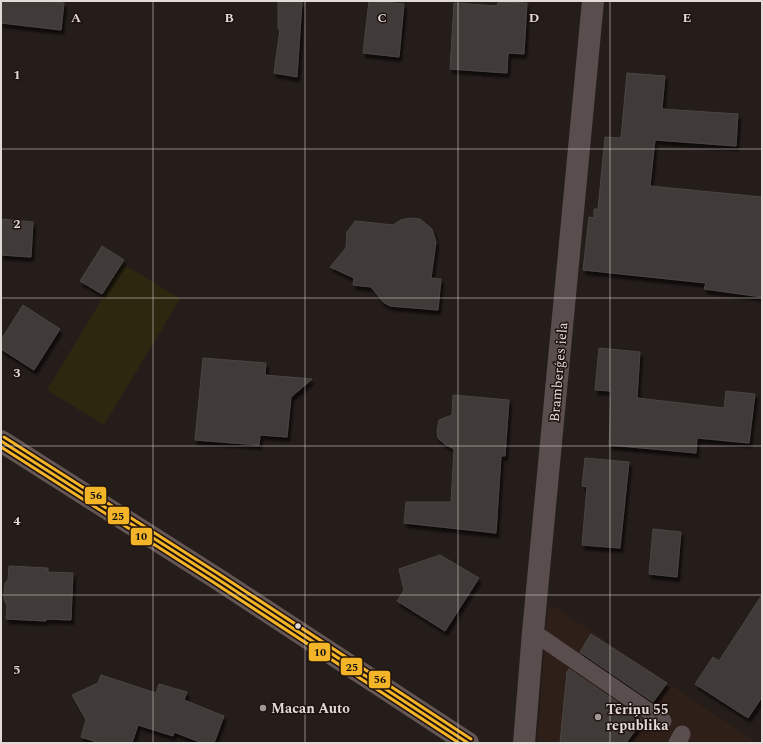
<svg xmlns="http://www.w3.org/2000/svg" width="763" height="744" font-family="Spectral,serif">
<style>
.built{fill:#2f1f19}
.green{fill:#2e2710}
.building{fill:#403b37;stroke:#4a4643;filter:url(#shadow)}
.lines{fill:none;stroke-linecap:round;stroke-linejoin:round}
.service{stroke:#5a4d4e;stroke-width:17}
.minor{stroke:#5a4d4e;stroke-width:22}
.primary{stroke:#655656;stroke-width:22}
.bus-1-casing{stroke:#1e120e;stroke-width:6}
.bus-2-casing{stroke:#1e120e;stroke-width:6}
.bus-3-casing{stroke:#1e120e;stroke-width:6}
.bus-1{stroke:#f4b427;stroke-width:3}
.bus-2{stroke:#f4b427;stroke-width:3}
.bus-3{stroke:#f4b427;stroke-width:3}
.grid{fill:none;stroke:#e2dad7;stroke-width:1;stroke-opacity:0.55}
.bus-dot{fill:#e2dad7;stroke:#1e120e;stroke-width:1.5}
.poi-dot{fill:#a09895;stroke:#1e120e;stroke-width:1.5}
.labels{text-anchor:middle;stroke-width:3;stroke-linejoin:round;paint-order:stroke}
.street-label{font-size:14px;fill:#e2dad7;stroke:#1e120e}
.poi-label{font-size:14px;font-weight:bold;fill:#e2dad7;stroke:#1e120e;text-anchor:start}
.grid-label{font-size:13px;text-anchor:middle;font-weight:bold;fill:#e2dad7;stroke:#1e120e;stroke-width:3;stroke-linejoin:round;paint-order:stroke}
.line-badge{stroke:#1e120e;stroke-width:1.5}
.pale-badge-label{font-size:11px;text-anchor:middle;font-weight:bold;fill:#111}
</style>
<defs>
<filter id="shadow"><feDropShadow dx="2.5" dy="4.5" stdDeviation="1" flood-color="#0009"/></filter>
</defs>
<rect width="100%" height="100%" fill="#241d1a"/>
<path class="built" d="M 548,607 L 556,608 L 758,743 L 537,743 Z"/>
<path class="green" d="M 123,264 L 180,299 L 104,425 L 47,390 Z"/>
<path class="building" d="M 1,1 L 48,1 L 64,3 L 61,30 L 1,23 Z
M 278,1 L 302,2 L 297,77 L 274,73 L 280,29 L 278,29 Z
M 369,1 L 404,4 L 399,57 L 363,53 Z
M 498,2 L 527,3 L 524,54 L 508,53 L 507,73 L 450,69 L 454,3 L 497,6 Z
M 627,73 L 665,76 L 662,109 L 738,114 L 736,146 L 655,140 L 650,186 L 762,197 L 762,297 L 704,289 L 706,283 L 583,270 L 589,217 L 594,218 L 594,209 L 598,209 L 605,137 L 621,138 Z
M 410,218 L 420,219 L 432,229 L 436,242 L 431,278 L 441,279 L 438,310 L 390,306 L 383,302 L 371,287 L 353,285 L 354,278 L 330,267 L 346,248 L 347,232 L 355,221 L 393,225 L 401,220 Z
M 1,219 L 33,222 L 31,257 L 1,255 Z
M 102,246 L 124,260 L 102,294 L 80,281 Z
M 23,305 L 60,329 L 34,370 L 1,349 L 1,340 Z
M 599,348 L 640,352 L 637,398 L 724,408 L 726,391 L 755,394 L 749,443 L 697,438 L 696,453 L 609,445 L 611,391 L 595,390 Z
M 203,358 L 266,363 L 265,375 L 312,379 L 291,397 L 287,437 L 260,435 L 259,445 L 195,440 Z
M 453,395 L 509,400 L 505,456 L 501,456 L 496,533 L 404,523 L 406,502 L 451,502 L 454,449 L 443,443 L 438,438 L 437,431 L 439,420 L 452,415 Z
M 585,458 L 629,462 L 620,548 L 582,545 L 587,487 L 582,486 Z
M 653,529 L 681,532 L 677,577 L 649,574 Z
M 440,555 L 479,578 L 445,631 L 397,601 L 404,590 L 399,569 Z
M 9,566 L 48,568 L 48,572 L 73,573 L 71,620 L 46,619 L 46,621 L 6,619 L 7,606 L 4,599 L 4,594 L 5,583 L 8,580 Z
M 762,595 L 762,697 L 748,718 L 695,684 L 713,657 L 719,661 Z
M 591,634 L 667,683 L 653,702 L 580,652 Z
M 569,669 L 642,719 L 641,721 L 642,721 L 626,743 L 560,743 L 567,672 Z
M 101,675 L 156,693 L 159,684 L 187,692 L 184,700 L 224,716 L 214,743 L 202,743 L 174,732 L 173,736 L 138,725 L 132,743 L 100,743 L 81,737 L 86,720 L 72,695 L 98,683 Z"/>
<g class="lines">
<path class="service" d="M 533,632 L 663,721
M 677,743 L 682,734"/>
<path class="minor" d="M 524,743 L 533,632 L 593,1"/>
<path class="primary" d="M 1,441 L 216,578 L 468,743"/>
<g class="bus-1-casing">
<path id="bus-1" d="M 1,441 L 216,578 L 468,743"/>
</g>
<g class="bus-2-casing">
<path id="bus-2" d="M 1,447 L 213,582 L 459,743"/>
</g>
<g class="bus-3-casing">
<path id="bus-3" d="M 4,437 L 219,574 L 471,739"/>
</g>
<use href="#bus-1" class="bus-1"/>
<use href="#bus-2" class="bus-2"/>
<use href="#bus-3" class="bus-3"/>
</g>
<path class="grid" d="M 153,1 L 153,743M 305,1 L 305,743M 458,1 L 458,743M 610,1 L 610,743M 1,149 L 762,149M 1,298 L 762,298M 1,446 L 762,446M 1,595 L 762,595"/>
<circle class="bus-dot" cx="298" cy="626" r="3.5"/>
<g class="poi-dot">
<circle cx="263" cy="708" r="4"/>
<circle cx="598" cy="717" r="4"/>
</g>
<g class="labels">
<g class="street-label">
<text transform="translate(558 372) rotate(-85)" y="5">Bramberģes iela</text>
</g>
<g class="poi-label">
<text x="271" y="713">Macan Auto</text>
<text x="606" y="714">Tēriņu 55<tspan x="606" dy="16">republika</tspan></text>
</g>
</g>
<g class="grid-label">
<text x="76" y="22">A</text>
<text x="229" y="22">B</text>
<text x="382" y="22">C</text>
<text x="534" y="22">D</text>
<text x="687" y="22">E</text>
<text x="17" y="79">1</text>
<text x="17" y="228">2</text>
<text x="17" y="377">3</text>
<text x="17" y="525">4</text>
<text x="17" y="674">5</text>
</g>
<g class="line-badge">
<rect x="84" y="486" width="23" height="19" rx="4" fill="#f4b427"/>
<rect x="107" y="506" width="23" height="19" rx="4" fill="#f4b427"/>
<rect x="130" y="527" width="23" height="19" rx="4" fill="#f4b427"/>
<rect x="308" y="642" width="23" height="20" rx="4" fill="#f4b427"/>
<rect x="340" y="657" width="23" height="19" rx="4" fill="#f4b427"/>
<rect x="368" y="670" width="23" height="19" rx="4" fill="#f4b427"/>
</g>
<g class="pale-badge-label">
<text x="96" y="499">56</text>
<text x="118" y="520">25</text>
<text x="141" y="540">10</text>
<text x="320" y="656">10</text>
<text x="352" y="671">25</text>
<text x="380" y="683">56</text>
</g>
<rect width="763" height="744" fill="none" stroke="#e2dad7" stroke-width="4"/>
</svg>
